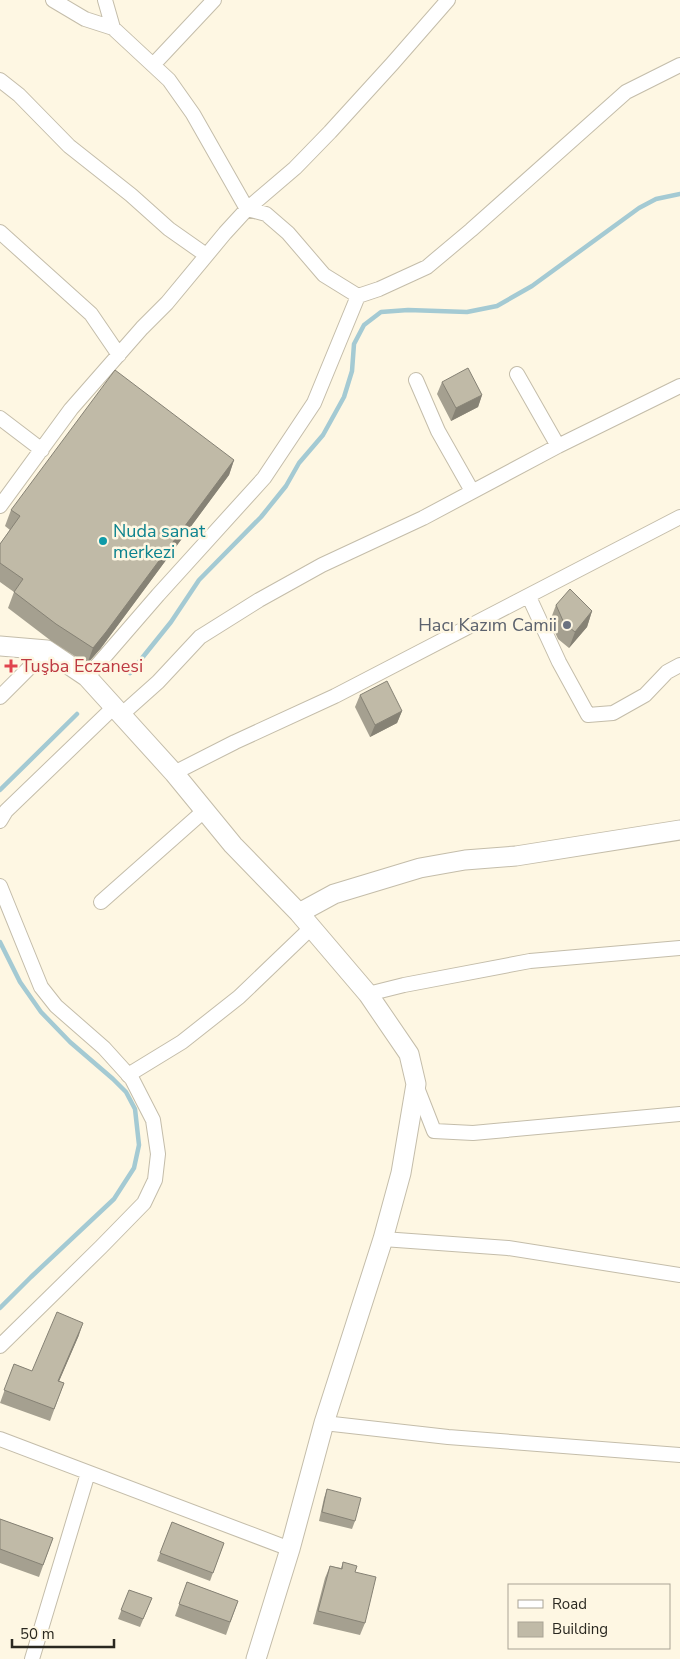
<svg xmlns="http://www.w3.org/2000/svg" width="680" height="1659" font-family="'Nunito Sans',sans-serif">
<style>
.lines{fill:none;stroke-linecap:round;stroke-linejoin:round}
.stream{stroke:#a4cad3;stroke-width:4.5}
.street-casing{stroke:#c4bdaa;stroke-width:16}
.secondary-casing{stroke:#c4bdaa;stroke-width:21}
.street{stroke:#fff;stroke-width:14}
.secondary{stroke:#fff;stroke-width:19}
.wall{fill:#a5a090}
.shaded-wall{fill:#868275}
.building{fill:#c0baa7;stroke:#868275}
.culture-dot{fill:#0f9aa8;stroke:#fef7e3;stroke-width:2}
.worship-dot{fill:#6b7280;stroke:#fef7e3;stroke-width:2}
.health-dot{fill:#e0444e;stroke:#fef7e3;stroke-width:2}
.labels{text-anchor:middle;stroke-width:5;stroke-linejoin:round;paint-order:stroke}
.culture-label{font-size:18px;fill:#0d838f;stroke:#fef7e3;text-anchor:start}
.worship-label{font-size:18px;fill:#5b616d;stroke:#fef7e3;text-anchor:end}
.health-label{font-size:18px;fill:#be3a42;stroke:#fef7e3;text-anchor:start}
</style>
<rect width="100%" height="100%" fill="#fef7e3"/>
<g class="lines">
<path class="stream" d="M 130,673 L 171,622 L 199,580 L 261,517 L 286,486 L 299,463 L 323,435 L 344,397 L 352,371 L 354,344 L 364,325 L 381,312 L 408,310 L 467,312 L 497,306 L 532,286 L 639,208 L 656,199 L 680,194
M 0,790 L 77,714
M 0,942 L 20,982 L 41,1012 L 70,1042 L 113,1079 L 126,1092 L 135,1109 L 139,1145 L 134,1168 L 114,1199 L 31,1277 L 0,1308"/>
<g class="street-casing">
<path id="street" d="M 53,0 L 85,19 L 113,28 L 169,80 L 193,114 L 247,209 L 266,214 L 288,233 L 324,275 L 358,296
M 105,0 L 113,28
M 153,65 L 214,0
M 0,80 L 19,95 L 69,146 L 131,195 L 169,229 L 206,255
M 0,232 L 91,314 L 119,355
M 517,374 L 558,446
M 416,380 L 438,431 L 472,491
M 0,418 L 42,450
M 0,506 L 71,409 L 142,328 L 167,303 L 225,233 L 247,209 L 295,168 L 330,132 L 392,64 L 448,0
M 529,597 L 559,662 L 588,715 L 613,713 L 645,695 L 667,672 L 680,665
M 87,677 L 158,595 L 264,478 L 314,403 L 358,296 L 379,289 L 427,267 L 471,230 L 626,92 L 680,65
M 0,697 L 47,650
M 121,715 L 158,682 L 200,637 L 259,600 L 322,565 L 423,518 L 558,446 L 680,386
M 174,773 L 235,742 L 335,696 L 680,517
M 0,821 L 6,811 L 114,707
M 0,886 L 41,987 L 56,1006 L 104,1048 L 132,1079 L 153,1120 L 158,1154 L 155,1180 L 144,1203 L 101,1247 L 0,1346
M 101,902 L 205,810
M 368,994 L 404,985 L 530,961 L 680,948
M 128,1075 L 182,1042 L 239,997 L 311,928
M 416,1085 L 434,1131 L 473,1133 L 680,1114
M 383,1239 L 508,1248 L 680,1275
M 324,1423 L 448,1437 L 680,1455
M 0,1439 L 290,1549
M 32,1659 L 88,1473"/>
</g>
<g class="secondary-casing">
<path id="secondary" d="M 0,646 L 47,650 L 87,677 L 174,773 L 233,845 L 299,913 L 368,994 L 409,1054 L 416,1084 L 401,1173 L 383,1239 L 324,1423 L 290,1549 L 256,1659
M 299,913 L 334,894 L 420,868 L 465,860 L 516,856 L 680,830"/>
</g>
<use href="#street" class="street"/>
<use href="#secondary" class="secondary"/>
</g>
<path class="wall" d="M 442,382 L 482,395 L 478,407 L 451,421 L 437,394 Z
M 234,460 L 229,475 L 101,648 L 87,664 L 50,640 L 8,608 L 14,592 L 0,582 L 0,544 L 10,530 L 5,526 L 11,510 Z
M 556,605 L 592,611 L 587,627 L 569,648 L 558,639 L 550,621 Z
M 360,695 L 402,711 L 397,723 L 370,737 L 355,707 Z
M 79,1335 L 59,1381 L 64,1383 L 50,1421 L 0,1403 L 14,1364 L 32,1371 Z
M 327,1489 L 355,1521 L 352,1529 L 319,1521 L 324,1498 Z
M 0,1519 L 53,1538 L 39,1577 L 0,1563 Z
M 172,1522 L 224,1543 L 210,1581 L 157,1561 Z
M 343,1562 L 355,1572 L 365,1623 L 360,1635 L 313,1624 L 325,1578 L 330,1566 L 341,1568 Z
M 187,1582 L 238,1601 L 226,1635 L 175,1616 Z
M 129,1590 L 152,1598 L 140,1627 L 118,1619 Z"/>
<path class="shaded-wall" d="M 482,395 L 478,407 L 451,421 L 456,408 Z
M 234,460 L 229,475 L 101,648 L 87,664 L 93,648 Z
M 592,611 L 587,627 L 569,648 L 575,632 Z
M 402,711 L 397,723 L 370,737 L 375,725 Z
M 83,1323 L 79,1335 L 54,1393 L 58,1381 Z"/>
<path class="building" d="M 468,368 L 482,395 L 456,408 L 442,382 Z
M 115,370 L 234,460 L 106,632 L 93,648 L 56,624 L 14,592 L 23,579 L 0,563 L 0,544 L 20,516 L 11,510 Z
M 570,589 L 592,611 L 575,632 L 564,623 L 556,605 Z
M 387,681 L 402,711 L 375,725 L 360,695 Z
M 57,1312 L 83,1323 L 58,1381 L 64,1383 L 54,1409 L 4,1390 L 14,1364 L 32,1371 Z
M 327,1489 L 361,1498 L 355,1521 L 322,1512 Z
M 0,1519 L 53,1538 L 43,1565 L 0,1549 Z
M 172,1522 L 224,1543 L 213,1573 L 160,1553 Z
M 343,1562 L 357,1566 L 355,1572 L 376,1577 L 365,1623 L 318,1611 L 330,1566 L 342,1569 Z
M 187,1582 L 238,1601 L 230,1622 L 179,1604 Z
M 129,1590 L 152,1598 L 143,1619 L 121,1610 Z"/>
<circle class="culture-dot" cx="103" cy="541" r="5"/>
<circle class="worship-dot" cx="567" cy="625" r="5"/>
<path class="health-dot" d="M8.5 658.5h5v5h5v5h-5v5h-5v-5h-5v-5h5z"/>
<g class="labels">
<g class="culture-label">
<text x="113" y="537">Nuda sanat<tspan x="113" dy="21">merkezi</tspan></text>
</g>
<g class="worship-label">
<text x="557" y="631">Hacı Kazım Camii</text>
</g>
<g class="health-label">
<text x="21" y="672">Tuşba Eczanesi</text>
</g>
</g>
<rect x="508" y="1584" width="162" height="65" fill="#fef7e3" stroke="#a9a495"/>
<rect x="518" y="1600" width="25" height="8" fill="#ffffff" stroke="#a9a495"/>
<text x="552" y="1609" font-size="15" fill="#2a2820">Road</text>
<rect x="518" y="1622" width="25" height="15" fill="#c0baa7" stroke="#a9a495"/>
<text x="552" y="1634" font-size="15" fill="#2a2820">Building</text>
<path d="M12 1639v8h102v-8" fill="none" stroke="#2a2820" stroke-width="2.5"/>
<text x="20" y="1639" font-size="15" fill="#2a2820" stroke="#fef7e3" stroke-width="4" paint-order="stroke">50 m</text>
</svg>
